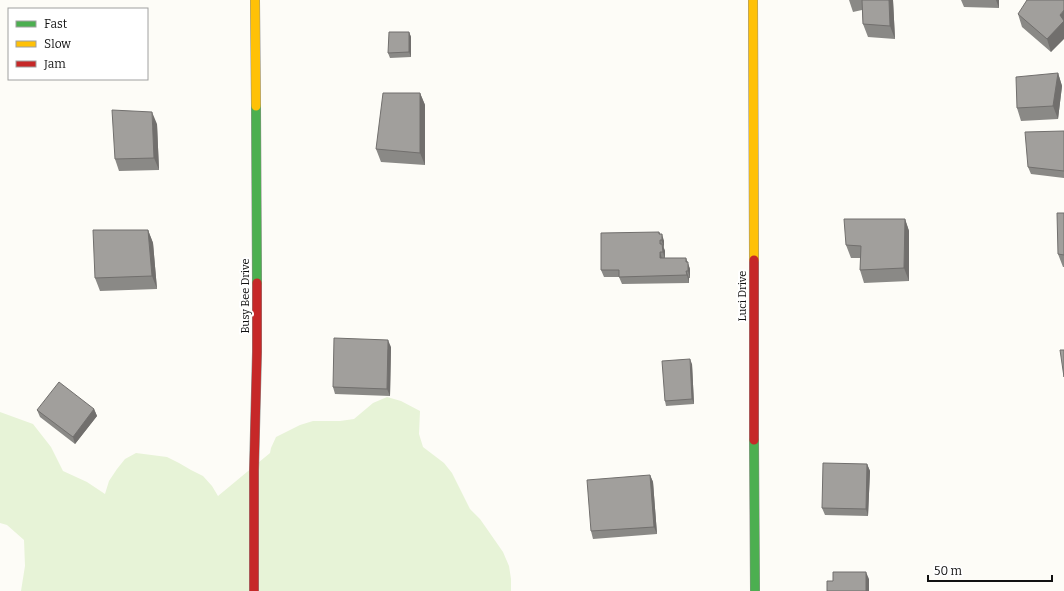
<svg xmlns="http://www.w3.org/2000/svg" width="1064" height="591" font-family="Bitter,serif">
<style>
.green{fill:#e7f3d7}
.lines{fill:none;stroke-linecap:round;stroke-linejoin:round}
.fast-casing{stroke:#8e8d8b;stroke-width:10}
.slow-casing{stroke:#8e8d8b;stroke-width:10}
.jam-casing{stroke:#8e8d8b;stroke-width:10}
.fast{stroke:#4caf50;stroke-width:9}
.slow{stroke:#ffc107;stroke-width:9}
.jam{stroke:#c62828;stroke-width:9}
.wall{fill:#8a8986}
.shaded-wall{fill:#716f6d}
.building{fill:#a19f9c;stroke:#716f6d}
.labels{text-anchor:middle;stroke-width:4;stroke-linejoin:round;paint-order:stroke}
.street-label{font-size:11px;fill:#111;stroke:#fff}
</style>
<rect width="100%" height="100%" fill="#fdfcf7"/>
<path class="green" d="M 387,397 L 401,401 L 420,411 L 419,434 L 423,447 L 444,463 L 452,473 L 470,509 L 480,519 L 487,529 L 503,552 L 509,566 L 511,579 L 511,591 L 21,591 L 25,566 L 24,540 L 7,525 L 0,523 L 0,412 L 33,424 L 51,447 L 63,471 L 87,482 L 105,494 L 109,481 L 117,469 L 125,459 L 136,453 L 167,457 L 179,463 L 191,470 L 203,476 L 212,486 L 218,496 L 270,453 L 271,448 L 276,437 L 300,425 L 313,421 L 340,421 L 354,419 L 373,403 Z"/>
<g class="lines">
<g class="fast-casing">
<path id="fast" d="M 256,106 L 257,283
M 754,440 L 755,591"/>
</g>
<g class="slow-casing">
<path id="slow" d="M 255,0 L 256,106
M 753,0 L 754,260"/>
</g>
<g class="jam-casing">
<path id="jam" d="M 754,260 L 754,440
M 254,591 L 254,470 L 257,352 L 257,283"/>
</g>
<use href="#fast" class="fast"/>
<use href="#slow" class="slow"/>
<use href="#jam" class="jam"/>
</g>
<path class="wall" d="M 849,0 L 893,0 L 895,39 L 868,37 L 863,24 L 862,10 L 853,12 Z
M 961,0 L 999,0 L 999,8 L 964,7 Z
M 1064,0 L 1051,52 L 1022,27 L 1018,14 Z
M 409,32 L 411,37 L 411,57 L 390,58 L 388,53 Z
M 1058,73 L 1062,86 L 1058,119 L 1021,121 L 1017,108 Z
M 420,93 L 425,105 L 425,165 L 381,162 L 376,149 Z
M 157,124 L 159,170 L 119,171 L 115,159 Z
M 1064,131 L 1064,178 L 1031,174 L 1028,167 Z
M 1064,213 L 1064,267 L 1063,267 L 1058,254 Z
M 905,219 L 909,231 L 909,281 L 864,283 L 860,270 L 861,258 L 851,258 L 846,245 Z
M 148,230 L 153,243 L 157,289 L 100,291 L 95,278 Z
M 659,232 L 664,241 L 664,248 L 665,251 L 665,258 L 686,258 L 690,269 L 690,278 L 689,278 L 689,283 L 622,284 L 619,277 L 604,277 L 601,270 Z
M 391,347 L 390,396 L 335,394 L 333,387 Z
M 692,364 L 694,404 L 666,406 L 665,401 Z
M 94,409 L 97,416 L 75,444 L 40,417 L 37,410 Z
M 867,464 L 870,471 L 868,516 L 825,515 L 822,508 Z
M 650,475 L 653,482 L 657,534 L 593,539 L 591,531 Z"/>
<path class="shaded-wall" d="M 889,0 L 893,0 L 895,39 L 890,26 Z
M 996,0 L 999,0 L 999,8 Z
M 1064,10 L 1064,39 L 1051,52 L 1047,39 L 1060,15 Z
M 409,32 L 411,37 L 411,57 L 409,52 Z
M 1058,73 L 1062,86 L 1058,119 L 1053,106 Z
M 420,93 L 425,105 L 425,165 L 420,153 Z
M 152,112 L 157,124 L 159,170 L 154,158 Z
M 905,219 L 909,231 L 909,281 L 904,268 Z
M 148,230 L 153,243 L 157,289 L 152,276 Z
M 659,232 L 662,239 L 662,234 L 664,241 L 664,247 L 659,234 Z
M 662,244 L 665,251 L 665,259 L 663,252 Z
M 660,252 L 662,259 L 660,258 Z
M 686,258 L 690,269 L 690,278 L 688,271 Z
M 686,271 L 689,278 L 689,283 Z
M 388,340 L 391,347 L 390,396 L 387,389 Z
M 690,359 L 692,364 L 694,404 L 692,399 Z
M 94,409 L 97,416 L 75,444 L 73,437 Z
M 867,464 L 870,471 L 868,516 L 866,509 Z
M 650,475 L 653,482 L 657,534 L 654,527 Z
M 866,572 L 869,579 L 869,591 L 866,591 Z"/>
<path class="building" d="M 862,0 L 889,0 L 890,26 L 863,24 Z
M 1027,0 L 1064,0 L 1064,10 L 1060,15 L 1064,21 L 1047,39 L 1018,14 Z
M 389,32 L 409,32 L 409,52 L 388,53 Z
M 1058,73 L 1053,106 L 1017,108 L 1016,77 Z
M 383,93 L 420,93 L 420,153 L 376,149 Z
M 112,110 L 152,112 L 154,158 L 115,159 Z
M 1064,131 L 1064,171 L 1028,167 L 1025,132 Z
M 1057,213 L 1064,213 L 1064,255 L 1058,254 Z
M 844,219 L 905,219 L 904,268 L 860,270 L 861,246 L 846,245 Z
M 93,230 L 148,230 L 152,276 L 95,278 Z
M 659,232 L 659,234 L 662,234 L 662,240 L 660,240 L 660,244 L 662,244 L 663,252 L 660,252 L 660,258 L 686,258 L 686,262 L 688,262 L 688,271 L 686,271 L 687,275 L 619,277 L 619,270 L 601,270 L 601,233 Z
M 334,338 L 388,340 L 387,389 L 333,387 Z
M 1060,350 L 1064,350 L 1064,377 Z
M 690,359 L 692,399 L 665,401 L 662,361 Z
M 59,382 L 94,409 L 73,437 L 37,410 Z
M 823,463 L 867,464 L 866,509 L 822,508 Z
M 650,475 L 654,527 L 591,531 L 587,480 Z
M 833,572 L 866,572 L 866,591 L 827,591 L 827,581 L 833,581 Z"/>
<g class="labels">
<g class="street-label">
<text transform="translate(245 296) rotate(-90)" y="4">Busy Bee Drive</text>
<text transform="translate(742 296) rotate(-90)" y="4">Luci Drive</text>
</g>
</g>
<rect x="8" y="8" width="140" height="72" fill="#ffffff" stroke="#a0a0a0"/>
<rect x="16" y="21" width="20" height="6" fill="#4caf50" stroke="#a0a0a0"/>
<text x="44" y="28" font-size="12" fill="#111111">Fast</text>
<rect x="16" y="41" width="20" height="6" fill="#ffc107" stroke="#a0a0a0"/>
<text x="44" y="48" font-size="12" fill="#111111">Slow</text>
<rect x="16" y="61" width="20" height="6" fill="#c62828" stroke="#a0a0a0"/>
<text x="44" y="68" font-size="12" fill="#111111">Jam</text>
<path d="M928 575v6h124v-6" fill="none" stroke="#111111" stroke-width="2"/>
<text x="934" y="575" font-size="12" fill="#111111" stroke="#ffffff" stroke-width="3" paint-order="stroke">50 m</text>
</svg>
